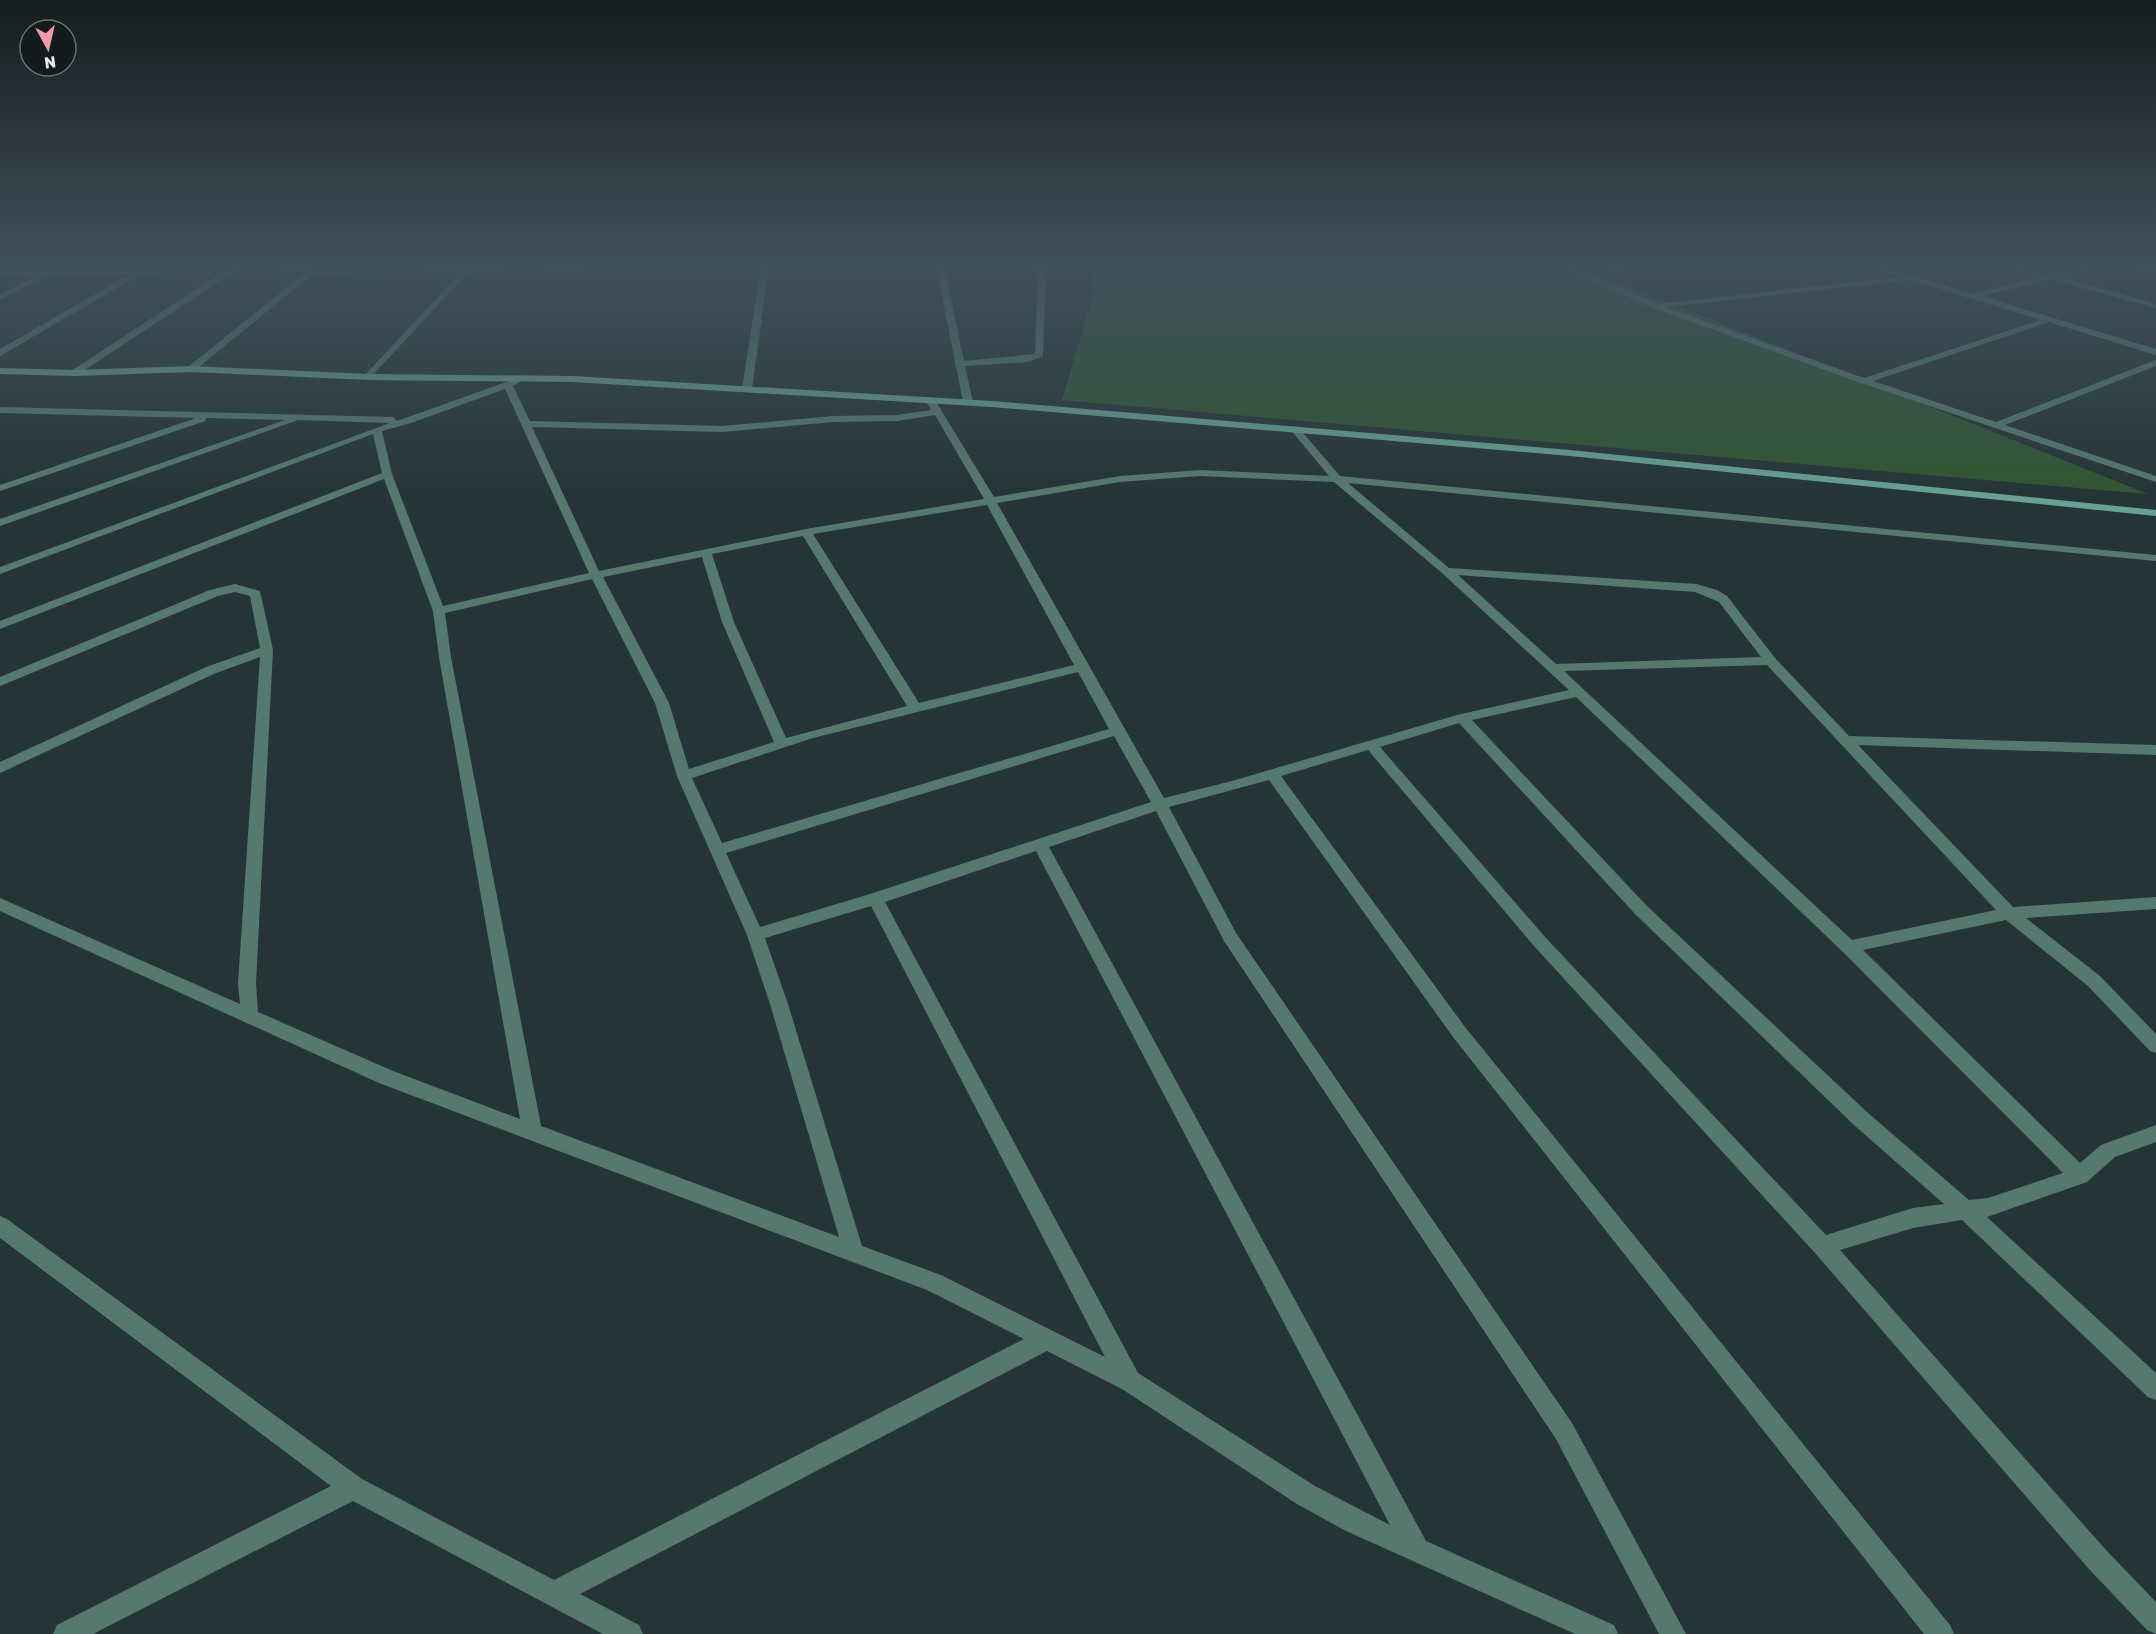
<svg xmlns="http://www.w3.org/2000/svg" width="2156" height="1634" font-family="Rubik,sans-serif">
<style>
.green{fill:#315632}
.lines{fill:none;stroke-linecap:round;stroke-linejoin:round}
.street{fill:#56796f;fill-rule:evenodd}
.secondary{fill:#68a092;fill-rule:evenodd}
</style>
<rect width="100%" height="100%" fill="#253537"/>
<path class="green" d="M 1089,265 L 1576,265 L 2148,494 L 1062,400 L 1095,289 Z"/>
<g class="lines">
<path class="street" d="M 234,265 L 243,265 L 239,269 L 313,268 L 317,270 L 663,265 L 659,267 L 468,273 L 368,380 L 364,377 L 365,375 L 460,273 L 313,274 L 194,371 L 188,371 L 188,367 L 306,272 L 232,273 L 77,375 L 71,375 L 71,371 L 221,273 L 141,274 L 0,356 L 0,349 L 130,274 L 47,275 L 0,300 L 0,295 L 37,275 L 0,275 L 0,271 L 228,269 Z
M 761,265 L 769,265 L 752,389 L 747,392 L 742,389 Z
M 936,265 L 944,265 L 964,361 L 1035,354 L 1038,265 L 1046,265 L 1043,356 L 1028,362 L 965,366 L 973,402 L 968,405 L 963,402 Z
M 1557,265 L 1567,265 L 1579,270 L 1652,265 L 1648,267 L 1587,273 L 1658,304 L 1900,277 L 1866,265 L 1877,265 L 1973,294 L 2042,277 L 2005,265 C 2021,265 2036,274 2052,274 C 2069,274 2085,265 2103,265 L 2060,277 L 2156,304 L 2156,308 L 2051,279 L 1981,296 L 2156,349 L 2156,355 L 2049,322 L 1873,381 L 1996,422 L 2156,360 L 2156,366 L 2005,425 L 2156,476 L 2156,482 L 1861,383 L 1653,308 ZM 1910,280 L 2041,320 L 1864,378 L 1666,307 Z
M 2124,265 L 2136,265 L 2156,270 L 2156,274 Z
M 515,379 L 520,382 L 513,386 L 530,421 L 722,426 L 833,416 L 897,415 L 931,410 L 925,400 L 930,397 L 935,400 L 994,497 L 1120,476 L 1200,470 L 1329,476 L 1290,429 L 1295,426 L 1298,427 L 1340,476 L 2156,555 L 2156,561 L 1348,483 L 1449,568 L 1696,584 L 1717,590 L 1727,596 L 1775,658 L 1849,736 L 2156,745 L 2156,755 L 1858,745 L 2013,907 L 2156,897 L 2156,909 L 2026,918 L 2100,976 L 2156,1034 L 2156,1053 L 2150,1051 L 2088,986 L 2006,920 L 1863,950 L 2080,1163 L 2101,1145 L 2156,1125 L 2156,1142 L 2115,1157 L 2087,1182 L 1987,1217 L 2156,1373 L 2156,1400 L 2148,1397 L 1962,1220 L 1913,1228 L 1840,1250 L 2106,1550 L 2156,1602 L 2156,1634 L 2147,1630 L 2088,1568 L 1815,1253 L 1534,946 L 1368,750 L 1281,776 L 1465,1027 L 1950,1625 L 1954,1634 L 1924,1634 L 1453,1037 L 1269,780 L 1169,807 L 1236,933 L 1572,1423 L 1686,1634 L 1659,1634 L 1556,1439 L 1224,941 L 1156,811 L 1049,847 L 1426,1541 L 1614,1625 L 1618,1634 L 1575,1634 L 1344,1530 L 1297,1504 L 1122,1389 L 1047,1351 L 580,1594 L 639,1625 L 643,1634 L 603,1634 L 353,1501 L 93,1634 L 53,1634 L 57,1625 L 331,1486 L 0,1238 L 0,1216 L 7,1219 L 362,1479 L 554,1580 L 1024,1339 L 927,1290 L 379,1083 L 0,911 L 0,898 L 240,1004 L 238,983 L 260,657 L 216,673 L 0,773 L 0,762 L 206,667 L 260,648 L 250,596 L 235,592 L 218,596 L 0,686 L 0,677 L 210,590 L 235,584 L 260,591 L 273,650 L 256,983 L 258,1012 L 393,1071 L 520,1119 L 439,657 L 433,611 L 384,479 L 0,629 L 0,621 L 382,473 L 373,434 L 0,574 L 0,567 L 390,423 L 298,420 L 0,526 L 0,519 L 285,420 L 206,418 L 205,421 L 0,491 L 0,485 L 196,418 L 0,413 L 0,407 L 393,417 L 397,421 ZM 505,389 L 589,573 L 443,606 L 392,474 L 382,431 L 411,423 ZM 935,415 L 984,499 L 806,529 L 599,571 L 532,427 L 722,432 L 833,422 L 897,421 ZM 1200,476 L 1334,482 L 1442,573 L 1569,690 L 1457,715 L 1232,781 L 1164,798 L 997,503 L 1120,482 ZM 987,505 L 1074,665 L 919,703 L 813,534 ZM 803,536 L 907,706 L 786,738 L 734,622 L 712,554 ZM 702,557 L 722,622 L 774,742 L 689,769 L 669,703 L 603,577 ZM 1458,575 L 1695,592 L 1719,602 L 1761,657 L 1556,664 ZM 592,579 L 655,703 L 677,776 L 747,935 L 770,1004 L 839,1237 L 541,1126 L 451,657 L 445,613 ZM 1767,665 L 1996,910 L 1852,940 L 1564,671 ZM 1078,672 L 1109,729 L 722,843 L 692,778 L 813,738 ZM 1576,697 L 1843,952 L 2063,1173 L 1988,1198 L 1969,1200 L 1868,1113 L 1647,906 L 1472,720 ZM 1459,723 L 1635,914 L 1854,1125 L 1944,1204 L 1913,1208 L 1826,1235 L 1546,938 L 1380,747 ZM 1114,736 L 1151,802 L 870,894 L 760,927 L 726,853 ZM 1036,851 L 1390,1525 L 1315,1486 L 1138,1373 L 885,902 ZM 871,906 L 1105,1357 L 941,1275 L 862,1246 L 788,1004 L 765,938 Z"/>
<path class="secondary" d="M 191,366 L 368,374 L 573,376 L 992,401 L 1570,450 L 2156,510 L 2156,516 L 1570,456 L 992,407 L 573,382 L 368,380 L 191,372 L 74,376 L 0,374 L 0,368 L 74,370 Z"/>
</g>
<linearGradient id="sky" x2="0" y2="1"><stop stop-color="#141d1e"/><stop offset="0.54" stop-color="#40515e"/><stop offset="1" stop-color="#40515e" stop-opacity="0"/></linearGradient>
<rect width="2156" height="493" fill="url(#sky)"/>
<g transform="translate(48 48) rotate(172)"><circle r="28" fill="#141b1c" stroke="#676f70" stroke-width="1.5"/>
<path d="M0-4.5L10 22L0 15L-10 22Z" fill="#f39aaa"/>
<text y="-9" font-size="16" font-weight="bold" text-anchor="middle" fill="#e4edef">N</text>
</g>
</svg>
